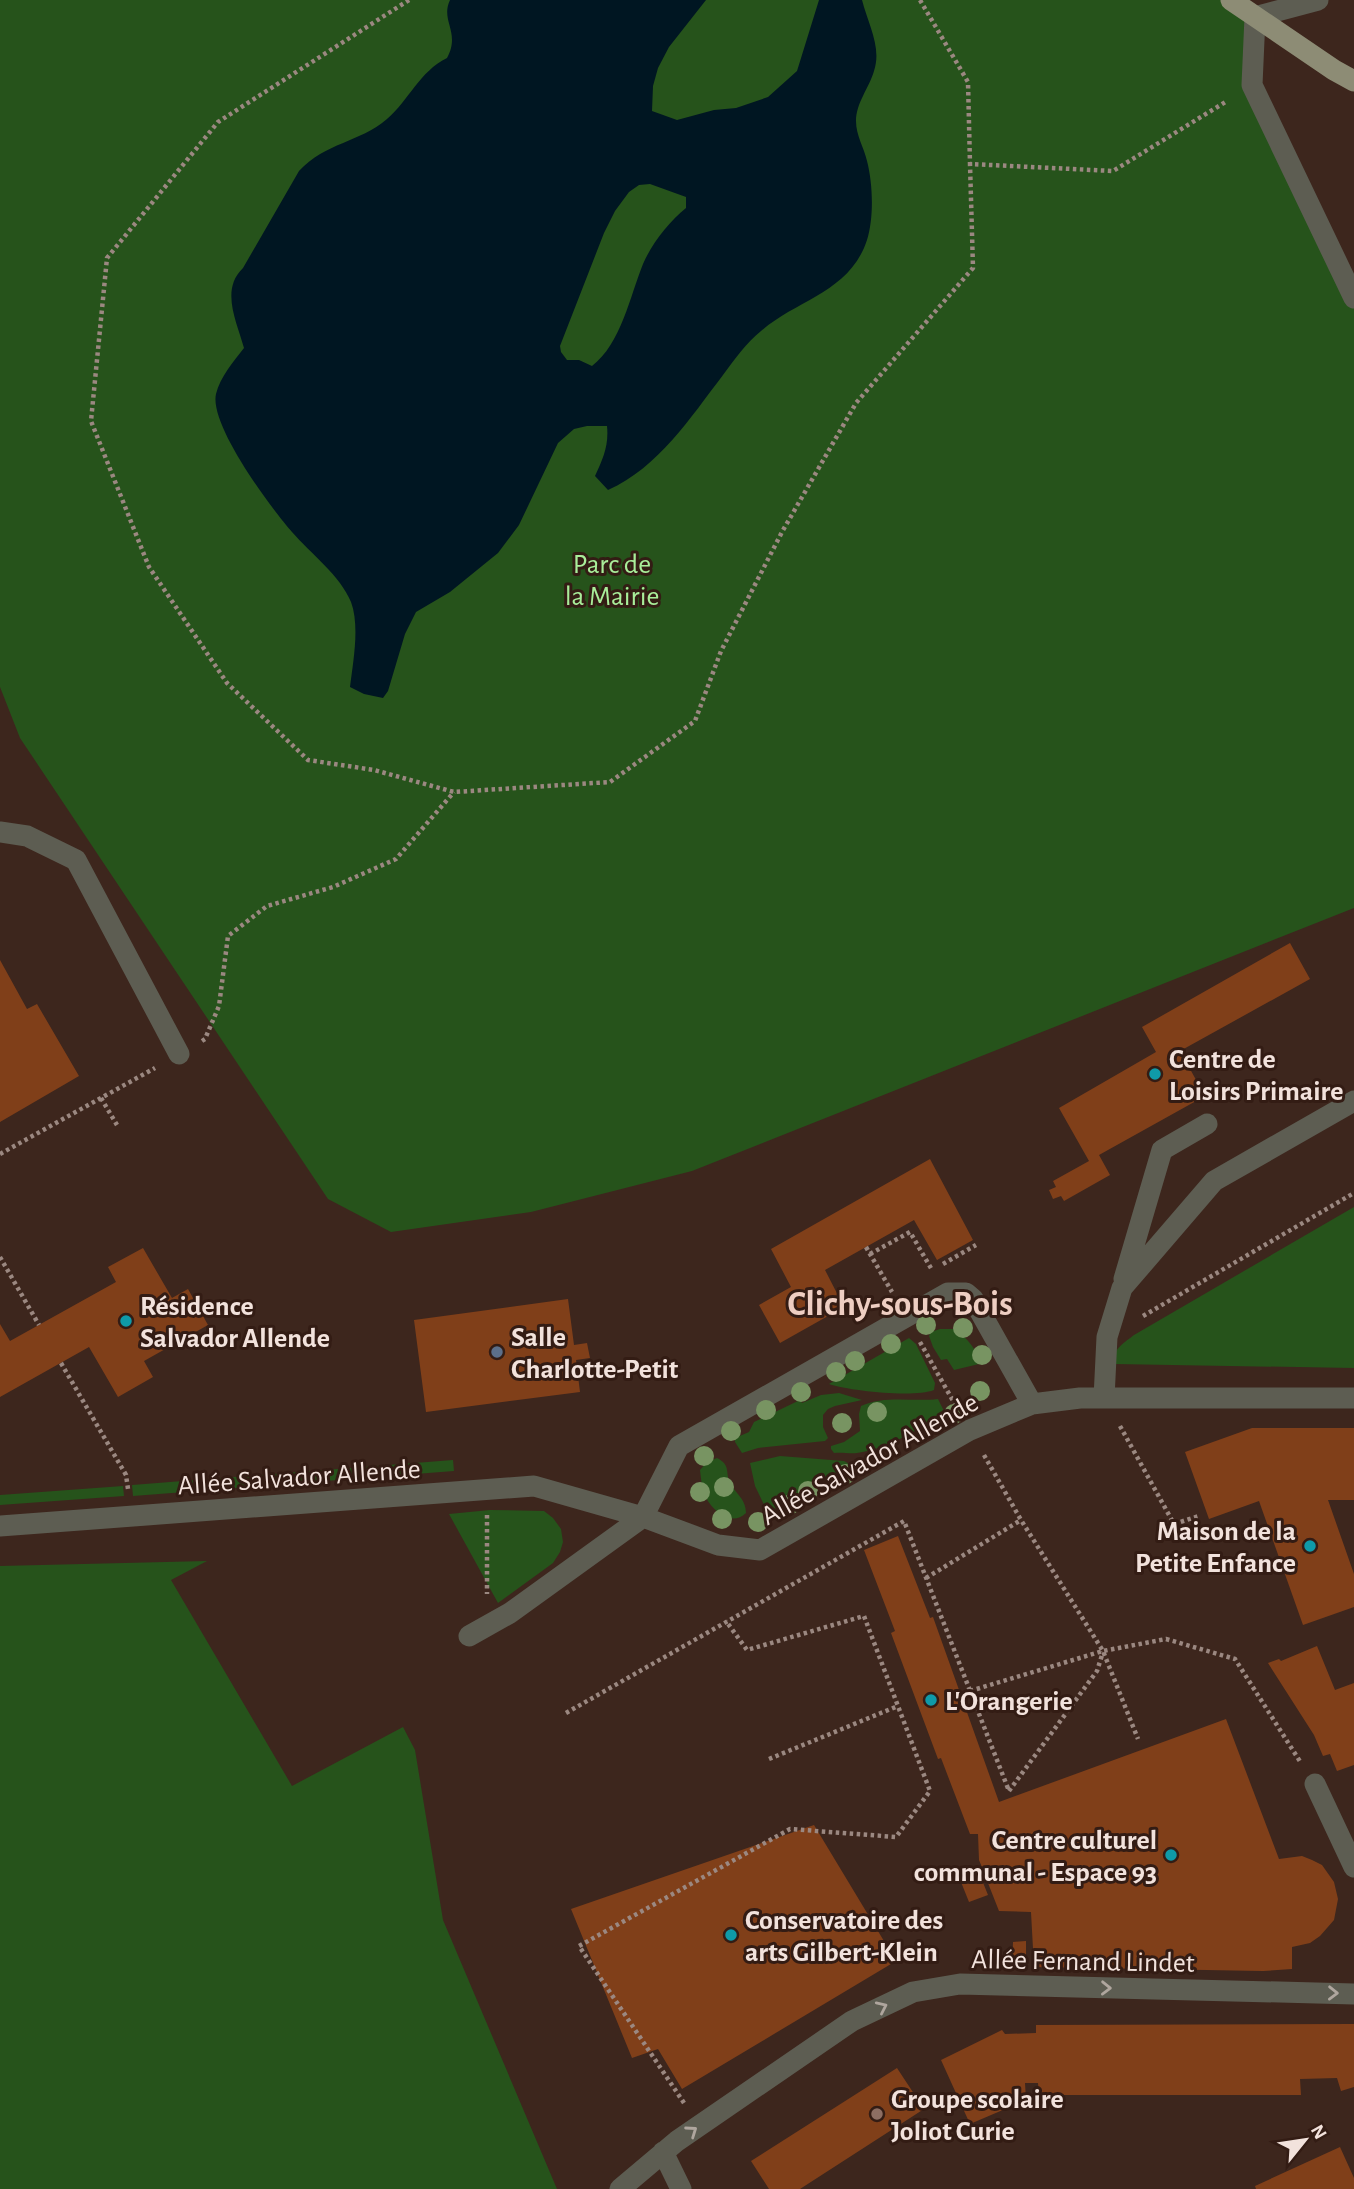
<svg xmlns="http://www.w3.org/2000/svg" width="1354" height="2189" font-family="'Alegreya Sans',sans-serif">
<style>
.green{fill:#26531b}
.water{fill:#001622;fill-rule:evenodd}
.building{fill:#803f19}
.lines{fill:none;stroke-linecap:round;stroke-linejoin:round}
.path{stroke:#9b8881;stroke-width:4.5;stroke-dasharray:3.5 3.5;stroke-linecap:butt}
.minor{stroke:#5d5d52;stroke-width:21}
.major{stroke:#8d8c75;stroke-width:21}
.tree{fill:#789462}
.oneway{stroke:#afa69e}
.culture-dot{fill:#0f9aa8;stroke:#331c14;stroke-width:2.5}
.service-dot{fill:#5c6f8a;stroke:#331c14;stroke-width:2.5}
.education-dot{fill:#8d6e63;stroke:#331c14;stroke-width:2.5}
.labels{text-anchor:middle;stroke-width:6;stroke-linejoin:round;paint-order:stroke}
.park-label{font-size:28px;fill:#a9ee9a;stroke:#331c14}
.poi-label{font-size:28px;font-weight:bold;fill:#f2e2dc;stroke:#331c14;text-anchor:start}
.street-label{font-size:28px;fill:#f2e2dc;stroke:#331c14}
.district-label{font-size:35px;font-weight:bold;fill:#eecec2;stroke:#331c14}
</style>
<rect width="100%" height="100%" fill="#3d261d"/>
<path class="green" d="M 0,0 L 1233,0 L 1255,17 L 1253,85 L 1354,298 L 1354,908 L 692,1171 L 531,1212 L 391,1232 L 328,1199 L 20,738 L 0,687 Z
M 1354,1207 L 1354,1368 L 1114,1364 C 1111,1350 1124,1343 1134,1335 Z
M 940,1329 L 954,1329 C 968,1339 976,1347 979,1364 L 954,1370 L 947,1359 L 941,1360 L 933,1347 L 929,1336 L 931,1332 Z
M 909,1338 L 916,1344 L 935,1383 L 934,1390 C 914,1398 850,1391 829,1384 Z
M 839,1393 L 862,1400 L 835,1406 L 828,1409 L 823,1415 L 823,1427 L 828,1438 L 825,1441 L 758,1448 L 742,1453 L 735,1442 L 735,1438 L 749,1432 L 754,1422 L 800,1400 L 802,1403 L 821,1395 Z
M 938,1399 L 945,1413 C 920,1429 887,1449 857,1453 C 850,1454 842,1452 834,1453 L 831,1449 L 831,1446 L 844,1442 L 860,1431 L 859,1414 L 861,1406 C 884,1395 914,1402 938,1399 Z
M 780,1456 L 844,1461 L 851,1465 L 801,1492 L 780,1507 L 767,1511 L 755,1486 L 750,1463 Z
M 717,1458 C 731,1465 725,1472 730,1483 C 736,1494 746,1499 746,1513 C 732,1527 714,1512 706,1498 C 702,1490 701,1479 700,1470 L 707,1462 Z
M 453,1460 L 454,1471 L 133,1496 L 132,1485 Z
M 123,1486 L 124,1496 L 0,1505 L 0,1495 Z
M 490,1510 L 544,1511 L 553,1518 L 561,1529 L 563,1542 L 560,1552 L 553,1563 L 498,1603 L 449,1514 Z
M 207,1561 L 171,1580 L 292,1786 L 403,1727 L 415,1750 L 443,1920 L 557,2189 L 0,2189 L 0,1566 Z"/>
<path class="water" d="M 450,0 L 706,0 L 669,47 L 658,68 L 653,86 L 652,111 L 677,120 L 714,110 L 736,108 L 768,97 L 797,71 L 819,0 L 862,0 C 868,24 882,47 874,71 C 869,88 856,103 856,121 C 856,136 864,147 867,161 C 873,184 874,218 867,240 C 850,292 798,299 761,331 C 746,343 735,359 723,375 C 690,418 659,467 608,490 L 595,476 C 603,459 609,445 607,426 L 587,426 L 574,429 L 558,443 L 519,525 L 498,553 L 450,592 L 416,612 L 405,634 L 388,691 L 383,698 L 364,694 L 350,687 C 353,662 360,626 351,602 C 340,575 311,554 292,532 C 271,508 209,425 216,394 C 220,377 234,361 244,348 C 237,322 220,290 243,268 L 299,171 C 326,142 359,143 387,119 C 410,99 419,72 447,58 C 461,32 440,21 450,0 ZM 650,184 L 686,197 L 686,208 C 669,222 652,243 643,264 C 630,296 621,344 592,366 L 579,360 L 567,360 L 561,352 L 560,346 L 604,233 L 615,211 L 629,192 L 639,185 Z"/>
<path class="building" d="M 1290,943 L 1310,979 L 1180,1051 L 1205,1096 L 1099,1155 L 1110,1175 L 1064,1201 L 1061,1196 L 1053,1199 L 1049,1190 L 1056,1187 L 1053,1181 L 1089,1161 L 1059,1108 L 1156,1052 L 1142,1027 Z
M 0,960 L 27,1009 L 37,1004 L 79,1076 L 0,1122 Z
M 930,1159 L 973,1240 L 937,1260 L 914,1220 L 825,1270 L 844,1307 L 780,1343 L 759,1305 L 791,1287 L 771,1249 Z
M 143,1248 L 172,1298 L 188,1289 L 208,1325 L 144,1361 L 153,1377 L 118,1397 L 89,1347 L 0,1397 L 0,1324 L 10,1341 L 116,1282 L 108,1267 Z
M 568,1299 L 574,1345 L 587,1343 L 590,1358 L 576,1360 L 580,1392 L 426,1412 L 414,1320 Z
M 1252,1428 L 1354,1428 L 1354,1500 L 1328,1500 L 1354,1574 L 1354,1607 L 1303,1625 L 1259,1501 L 1209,1519 L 1185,1452 Z
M 898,1536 L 930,1618 L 933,1617 L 999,1802 L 1226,1719 L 1279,1859 L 1302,1856 L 1312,1860 L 1322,1865 L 1334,1882 L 1338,1899 L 1334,1920 L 1320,1936 L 1310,1943 L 1292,1947 L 1292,1969 L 1263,1971 L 1034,1967 L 1031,1912 L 999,1911 L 986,1878 L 982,1880 L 988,1895 L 969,1902 L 961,1882 L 984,1872 L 979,1860 L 978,1834 L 970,1834 L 941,1758 L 938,1759 L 891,1633 L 895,1631 L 864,1550 Z
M 1317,1646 L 1335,1690 L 1354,1683 L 1354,1765 L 1337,1771 L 1330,1754 L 1323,1756 L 1314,1735 L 1268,1663 L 1279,1659 L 1281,1661 Z
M 814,1825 L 896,1961 L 682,2089 L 658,2049 L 632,2058 L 571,1909 Z
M 1026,1941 L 1026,1969 L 1012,1969 L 1013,1942 Z
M 1354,2024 L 1354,2087 L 1341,2091 L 1337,2078 L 1300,2079 L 1301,2095 L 1039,2095 L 1038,2083 L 1025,2083 L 1026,2100 L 970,2124 L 941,2060 L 1002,2030 L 1005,2034 L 1036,2033 L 1036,2025 Z
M 897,2068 L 924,2109 L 800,2189 L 769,2189 L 751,2161 Z
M 1340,2147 L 1354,2178 L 1354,2189 L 1256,2189 L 1255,2186 Z"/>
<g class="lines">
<path class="path" d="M 409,0 L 218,122 L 107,258 L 91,421 L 149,567 L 227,683 L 308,760 L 374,770 L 454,792 L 610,782 L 695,721 L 721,651 L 782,532 L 856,403 L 973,268 L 970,164
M 920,0 L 968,82 L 970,164 L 1113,171 L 1227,101
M 202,1041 L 205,1039 L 219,1006 L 228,936 L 267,906 L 333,887 L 396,859 L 454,792
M 101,1098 L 117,1125
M 0,1154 L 155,1068
M 866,1247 L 892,1292
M 870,1254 L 910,1232 L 932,1270
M 0,1257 L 39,1325
M 943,1264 L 976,1245
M 1143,1316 L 1354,1193
M 920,1342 L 957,1408
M 61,1363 L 126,1475 L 128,1489
M 1120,1426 L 1174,1524 L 1199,1516
M 984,1455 L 1021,1520 L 1103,1651 L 1138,1739
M 487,1515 L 487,1594
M 926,1578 L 1021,1520
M 970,1691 L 1103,1651 L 1166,1639 L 1235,1659 L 1301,1763
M 566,1713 L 904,1521 L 1009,1791
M 769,1759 L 898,1706
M 1009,1791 L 1097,1671 L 1103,1652
M 684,2103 L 579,1946 L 790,1829 L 896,1837 L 930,1791 L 864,1616 L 747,1650 L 726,1621"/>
<path class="minor" d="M 1318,0 L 1255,17 L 1252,85 L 1354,298
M 0,832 L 27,836 L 76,860 L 179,1054
M 1124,1279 L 1162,1150 L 1207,1124
M 1104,1398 L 1107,1337 L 1122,1288 L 1214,1181 L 1354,1101
M 0,1526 L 534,1486 L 643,1517 L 718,1545 L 760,1550 L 970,1430 L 1032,1404 L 1080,1398 L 1354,1398
M 469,1636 L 510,1613 L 643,1517 L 679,1446 L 948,1293 L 966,1293 L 973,1299 L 1032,1404
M 1315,1784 L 1354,1867
M 663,2152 L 681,2189
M 620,2189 L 677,2141 L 852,2021 L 913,1992 L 960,1984 L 1354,1994"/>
<path class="major" d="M 1231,0 L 1334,70 L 1354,81"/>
</g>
<g class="tree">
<circle cx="926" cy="1325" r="10"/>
<circle cx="963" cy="1328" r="10"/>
<circle cx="891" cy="1344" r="10"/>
<circle cx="982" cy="1355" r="10"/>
<circle cx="855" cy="1361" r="10"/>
<circle cx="836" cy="1372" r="10"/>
<circle cx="980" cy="1391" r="10"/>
<circle cx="801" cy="1392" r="10"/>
<circle cx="766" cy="1410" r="10"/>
<circle cx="877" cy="1412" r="10"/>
<circle cx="954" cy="1414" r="10"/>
<circle cx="842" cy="1423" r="10"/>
<circle cx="731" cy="1431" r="10"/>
<circle cx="704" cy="1456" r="10"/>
<circle cx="846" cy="1474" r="10"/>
<circle cx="724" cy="1487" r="10"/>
<circle cx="808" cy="1491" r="10"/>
<circle cx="700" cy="1492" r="10"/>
<circle cx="791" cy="1504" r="10"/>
<circle cx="722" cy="1519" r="10"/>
<circle cx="758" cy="1522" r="10"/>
</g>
<defs><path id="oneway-chevron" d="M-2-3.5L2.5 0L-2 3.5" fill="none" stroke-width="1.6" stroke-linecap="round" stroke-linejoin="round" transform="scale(1.75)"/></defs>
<g class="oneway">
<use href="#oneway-chevron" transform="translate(1106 1988) rotate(1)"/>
<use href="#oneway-chevron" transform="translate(1333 1993) rotate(1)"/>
<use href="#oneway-chevron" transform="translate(882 2007) rotate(-25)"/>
<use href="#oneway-chevron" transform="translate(692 2131) rotate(-35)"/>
</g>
<g class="culture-dot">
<circle cx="1155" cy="1074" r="7"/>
<circle cx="126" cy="1321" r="7"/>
<circle cx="1310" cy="1546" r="7"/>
<circle cx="931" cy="1700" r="7"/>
<circle cx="1171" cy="1855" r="7"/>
<circle cx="731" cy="1935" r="7"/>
</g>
<circle class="service-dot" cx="497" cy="1352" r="7"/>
<circle class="education-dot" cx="877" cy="2114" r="7"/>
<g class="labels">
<g class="park-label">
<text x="612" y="573">Parc de<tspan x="612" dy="32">la Mairie</tspan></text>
</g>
<g class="poi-label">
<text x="1169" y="1068">Centre de<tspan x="1169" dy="32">Loisirs Primaire</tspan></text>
<text x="140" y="1315">Résidence<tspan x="140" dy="32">Salvador Allende</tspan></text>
<text x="511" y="1346">Salle<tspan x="511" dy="32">Charlotte-Petit</tspan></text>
<text x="1296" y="1540" text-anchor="end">Maison de la<tspan x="1296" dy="32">Petite Enfance</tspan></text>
<text x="945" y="1710">L'Orangerie</text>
<text x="1157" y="1849" text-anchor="end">Centre culturel<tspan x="1157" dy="32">communal - Espace 93</tspan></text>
<text x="745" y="1929">Conservatoire des<tspan x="745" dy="32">arts Gilbert-Klein</tspan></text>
<text x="891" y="2108">Groupe scolaire<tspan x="891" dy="32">Joliot Curie</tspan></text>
</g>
<g class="street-label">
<text transform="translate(869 1458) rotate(-29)" y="10">Allée Salvador Allende</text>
<text transform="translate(299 1476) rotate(-4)" y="10">Allée Salvador Allende</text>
<text transform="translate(1083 1960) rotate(1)" y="10">Allée Fernand Lindet</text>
</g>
<g class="district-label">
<text x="900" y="1315">Clichy-sous-Bois</text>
</g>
</g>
<g transform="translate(1305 2140) rotate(60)" stroke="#331c14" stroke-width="5" paint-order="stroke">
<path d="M0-5L12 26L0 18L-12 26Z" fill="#f2e2dc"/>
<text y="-10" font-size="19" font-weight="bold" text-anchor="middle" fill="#f2e2dc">N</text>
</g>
</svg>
